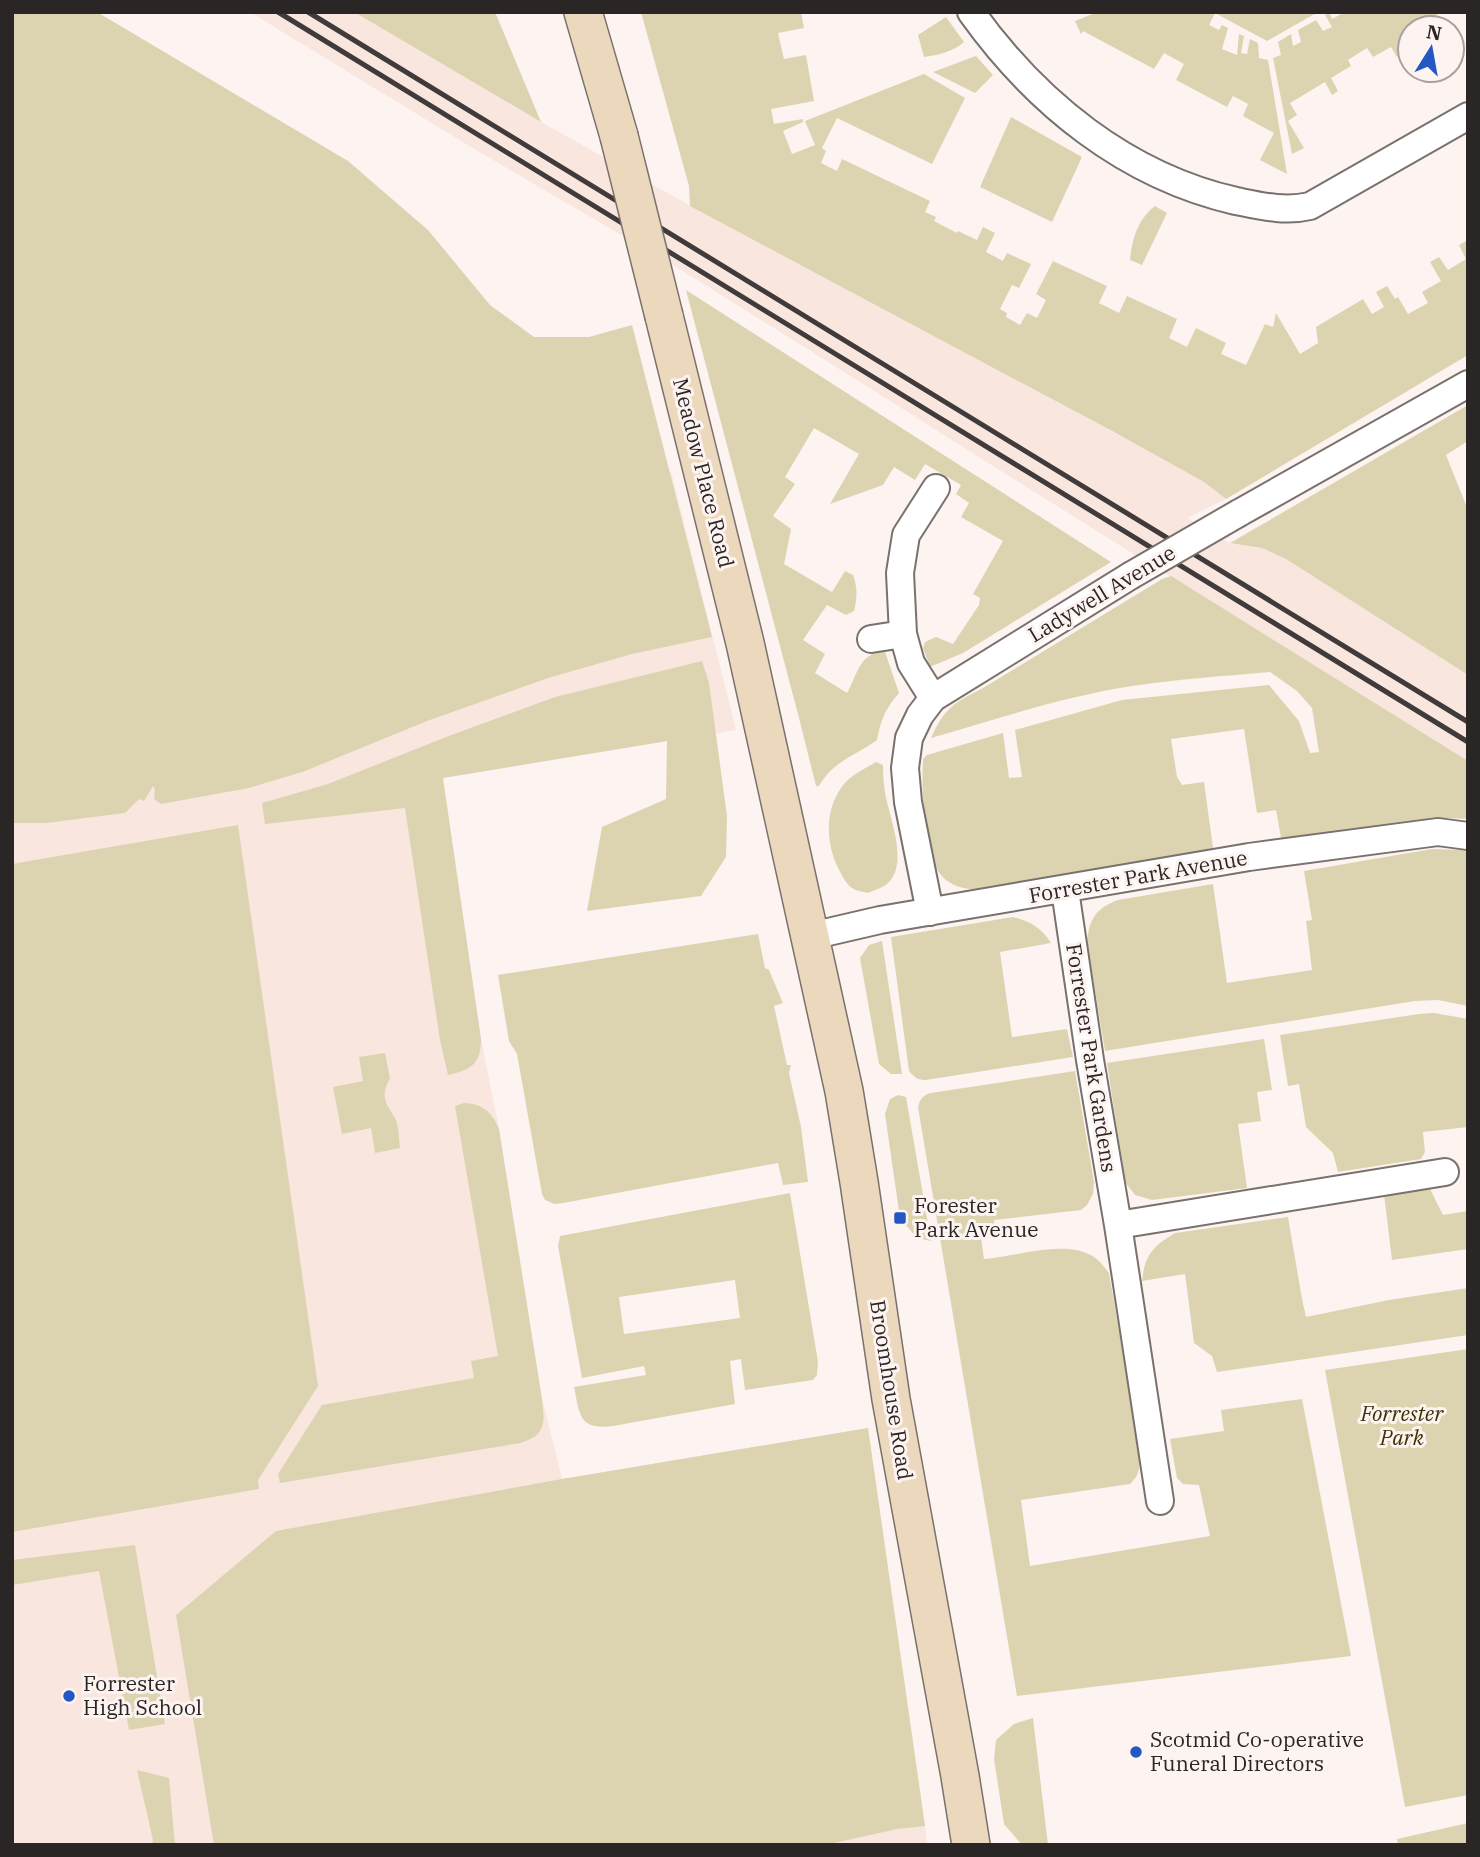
<svg xmlns="http://www.w3.org/2000/svg" width="1480" height="1857" font-family="'IBM Plex Serif',serif">
<style>
.built{fill:#f8e6df}
.green{fill:#dcd4b1;fill-rule:evenodd}
.lines{fill:none;stroke-linecap:round;stroke-linejoin:round}
.minor-casing{stroke:#79716d;stroke-width:30}
.secondary-casing{stroke:#79716d;stroke-width:40}
.minor{stroke:#fff;stroke-width:26}
.secondary{stroke:#ecd8bc;stroke-width:37}
.rail{stroke:#403b3a;stroke-width:5}
.minor-bridge-casing{stroke:#79716d;stroke-width:30;stroke-linecap:butt}
.secondary-bridge-casing{stroke:#79716d;stroke-width:40;stroke-linecap:butt}
.minor-bridge{stroke:#fff;stroke-width:26}
.secondary-bridge{stroke:#ecd8bc;stroke-width:37}
.poi-dot{fill:#2457c4;stroke:#fdf3f0;stroke-width:2.5}
.labels{text-anchor:middle;stroke-width:6;stroke-linejoin:round;paint-order:stroke}
.street-label{font-size:21px;fill:#2a2625;stroke:#fdf3f0}
.poi-label{font-size:21px;fill:#2a2625;stroke:#fdf3f0;text-anchor:start}
.park-label{font-size:21px;font-style:italic;fill:#3b3103;stroke:#fdf3f0}
</style>
<rect width="100%" height="100%" fill="#fdf3f0"/>
<path class="built" d="M 12,12 L 40,12 L 449,349 L 671,472 L 736,730 L 442,778 L 481,1039 L 499,1129 L 542,1399 L 562,1479 L 868,1428 L 925,1826 L 927,1845 L 12,1845 Z
M 250,12 L 354,12 L 541,122 L 705,214 L 967,352 L 1204,482 L 1226,499 L 1187,518 L 1230,543 L 1262,548 L 1286,559 L 1468,675 L 1468,761 L 1245,624 L 683,271 L 471,147 Z"/>
<path class="green" d="M 12,12 L 97,12 L 348,161 L 428,230 L 490,305 L 534,337 L 589,337 L 632,325 L 712,637 L 632,654 L 548,678 L 427,721 L 305,771 L 249,788 L 161,804 L 154,799 L 155,790 L 153,786 L 144,801 L 139,799 L 125,813 L 46,823 L 12,823 Z
M 354,12 L 495,12 L 541,122 Z
M 641,12 L 801,12 L 804,28 L 778,33 L 784,59 L 806,55 L 814,101 L 771,109 L 774,124 L 803,119 L 803,122 L 783,131 L 792,154 L 815,145 L 805,121 L 924,74 L 965,98 L 932,164 L 837,118 L 822,148 L 826,151 L 821,163 L 837,171 L 842,159 L 930,201 L 925,212 L 936,217 L 934,221 L 957,233 L 958,231 L 977,240 L 983,227 L 995,233 L 986,252 L 1003,261 L 1007,253 L 1031,264 L 1019,288 L 1012,285 L 1000,309 L 1007,313 L 1006,317 L 1020,325 L 1027,313 L 1037,318 L 1046,300 L 1036,294 L 1053,261 L 1107,286 L 1099,303 L 1119,313 L 1127,296 L 1177,319 L 1169,338 L 1187,347 L 1196,328 L 1226,343 L 1221,354 L 1246,365 L 1265,324 L 1273,327 L 1276,313 L 1300,354 L 1318,343 L 1316,327 L 1363,299 L 1372,314 L 1384,307 L 1376,292 L 1387,286 L 1395,299 L 1398,297 L 1408,314 L 1428,303 L 1422,292 L 1441,281 L 1430,262 L 1439,257 L 1448,270 L 1466,259 L 1459,245 L 1468,240 L 1468,355 L 1226,499 L 1204,482 L 1112,431 L 690,206 L 689,186 Z
M 1098,12 L 1318,12 L 1267,41 L 1215,13 L 1209,25 L 1219,30 L 1222,25 L 1228,28 L 1222,49 L 1237,55 L 1239,34 L 1244,36 L 1241,53 L 1247,54 L 1250,39 L 1258,43 L 1259,58 L 1268,60 L 1287,174 L 1260,160 L 1274,133 L 1243,116 L 1248,104 L 1233,96 L 1227,107 L 1176,80 L 1184,64 L 1164,53 L 1154,69 L 1083,31 L 1081,34 L 1075,21 Z
M 1329,12 L 1332,19 L 1345,12 L 1441,12 L 1426,21 L 1430,28 L 1424,28 L 1422,25 L 1416,28 L 1410,28 L 1410,31 L 1407,33 L 1410,39 L 1410,50 L 1397,57 L 1391,47 L 1373,57 L 1367,48 L 1348,60 L 1351,66 L 1331,78 L 1338,91 L 1332,95 L 1325,82 L 1290,103 L 1297,115 L 1288,121 L 1304,148 L 1292,154 L 1273,58 L 1281,55 L 1278,42 L 1291,34 L 1293,46 L 1301,42 L 1298,30 L 1316,20 L 1323,31 L 1332,27 L 1325,15 Z
M 946,17 L 964,42 C 953,52 938,55 924,57 L 918,35 Z
M 976,56 L 993,75 L 975,93 L 933,72 Z
M 1011,117 L 1082,157 L 1052,222 L 980,187 Z
M 1155,206 L 1167,213 L 1142,265 L 1130,260 C 1132,239 1138,219 1155,206 Z
M 686,290 L 1111,562 L 963,653 L 930,667 L 923,648 L 925,642 L 936,637 L 953,644 L 979,605 L 980,598 L 973,594 L 1003,541 L 961,517 L 969,503 L 956,494 L 961,485 L 925,464 L 915,480 L 894,467 L 883,485 L 830,504 L 859,454 L 814,428 L 785,477 L 795,484 L 773,516 L 791,529 L 784,564 L 832,592 L 845,571 L 853,575 C 858,588 857,599 854,611 L 846,615 L 827,605 L 803,640 L 825,654 L 815,673 L 847,693 C 858,674 859,652 885,652 L 899,693 C 885,709 881,720 877,740 C 855,756 833,761 819,786 L 816,786 L 799,718 Z
M 1468,405 L 1468,441 L 1446,455 L 1468,510 L 1468,675 L 1286,559 L 1262,548 L 1230,543 Z
M 1171,576 L 1468,761 L 1468,819 L 1446,818 L 1410,823 L 1282,843 L 1276,810 L 1257,813 L 1244,729 L 1171,739 L 1177,777 L 1182,785 L 1204,782 L 1214,855 L 980,890 C 963,889 948,886 938,871 C 935,867 934,860 932,855 C 924,824 921,791 923,759 L 927,755 L 1003,733 L 1009,778 L 1022,777 L 1015,730 L 1122,700 L 1269,685 L 1299,721 L 1310,753 L 1319,752 L 1312,708 L 1297,691 L 1270,672 C 1224,676 1178,679 1133,686 C 1064,696 998,719 931,738 C 945,707 954,703 983,688 L 1162,579 Z
M 702,661 L 709,683 L 727,816 L 726,857 L 701,896 L 587,911 L 602,827 L 666,799 L 667,741 L 443,778 L 481,1039 C 481,1064 471,1070 448,1075 L 440,1040 L 405,808 L 265,824 L 262,803 L 328,784 L 446,737 L 555,697 Z
M 876,762 L 883,765 C 883,777 884,787 886,798 C 891,820 908,865 888,883 C 883,888 874,890 868,893 C 864,892 856,891 852,888 C 845,883 841,873 837,866 C 826,841 825,811 841,788 C 849,776 864,769 876,762 Z
M 238,825 L 318,1386 L 258,1480 L 259,1489 L 12,1532 L 12,864 Z
M 1432,849 L 1468,850 L 1468,1006 L 1438,1000 L 1415,1001 L 1105,1051 L 1087,943 C 1089,919 1096,908 1118,900 L 1213,884 L 1227,983 L 1312,970 L 1306,921 L 1312,920 L 1304,871 Z
M 1013,917 C 1030,921 1042,928 1051,943 L 1000,952 L 1012,1037 L 1067,1029 L 1073,1057 L 926,1080 C 918,1080 915,1078 909,1071 L 891,937 Z
M 758,934 L 765,968 L 769,970 L 783,1003 L 774,1006 L 787,1065 L 791,1065 L 789,1073 L 801,1127 L 808,1182 L 783,1185 L 778,1163 L 563,1203 L 555,1204 L 545,1200 L 542,1194 L 517,1054 L 509,1041 L 498,975 Z
M 882,941 L 902,1074 L 891,1074 L 879,1064 L 860,958 L 869,945 Z
M 1434,1013 L 1468,1019 L 1468,1127 L 1423,1132 L 1425,1152 L 1421,1159 L 1338,1172 L 1333,1153 L 1306,1127 L 1299,1084 L 1288,1086 L 1280,1035 L 1419,1014 Z
M 1264,1039 L 1272,1090 L 1257,1092 L 1261,1121 L 1238,1124 L 1247,1188 L 1152,1200 L 1135,1195 L 1125,1182 L 1107,1063 Z
M 385,1053 L 390,1078 C 379,1099 387,1103 396,1120 C 399,1128 399,1140 400,1148 L 375,1153 L 371,1128 L 342,1134 L 333,1087 L 363,1081 L 359,1057 Z
M 1075,1071 L 1094,1182 L 1093,1194 L 1087,1205 L 1081,1210 L 994,1220 L 997,1235 L 981,1237 L 984,1259 C 1016,1257 1066,1238 1094,1257 C 1100,1261 1105,1268 1109,1273 L 1140,1453 C 1140,1466 1140,1475 1130,1484 L 1021,1500 L 1030,1566 L 1210,1536 L 1199,1485 L 1183,1484 L 1177,1478 L 1170,1439 L 1224,1431 L 1221,1410 L 1302,1399 L 1351,1656 L 1017,1696 L 918,1107 C 920,1099 923,1095 931,1093 Z
M 898,1095 L 906,1097 L 931,1241 L 917,1238 L 900,1218 L 885,1114 L 890,1099 Z
M 464,1103 C 483,1104 492,1112 499,1129 L 542,1399 C 545,1424 546,1435 520,1443 L 280,1483 L 278,1474 L 322,1405 L 474,1378 L 471,1361 L 498,1356 L 455,1106 Z
M 1429,1187 L 1443,1215 L 1468,1211 L 1468,1249 L 1392,1260 L 1384,1194 Z
M 790,1193 L 818,1362 L 817,1375 L 813,1380 L 745,1390 L 741,1359 L 730,1361 L 735,1404 L 613,1426 C 579,1430 580,1416 574,1387 L 646,1375 L 644,1366 L 582,1378 L 558,1246 L 560,1236 ZM 735,1280 L 740,1318 L 624,1334 L 619,1297 Z
M 1288,1217 L 1302,1299 L 1306,1317 L 1389,1300 L 1468,1288 L 1468,1335 L 1217,1372 L 1212,1356 L 1194,1343 L 1185,1274 L 1142,1281 C 1145,1255 1152,1247 1175,1233 Z
M 1468,1349 L 1468,1795 L 1405,1807 L 1325,1370 Z
M 868,1428 L 925,1826 L 897,1829 L 825,1845 L 214,1845 L 176,1615 L 276,1531 L 562,1479 Z
M 135,1545 L 165,1724 L 129,1730 L 99,1571 L 12,1585 L 12,1560 Z
M 1033,1718 L 1048,1845 L 1022,1845 L 1004,1824 L 994,1759 L 996,1740 L 1014,1724 Z
M 137,1770 L 169,1778 L 175,1845 L 152,1845 L 153,1840 Z
M 1468,1823 L 1468,1845 L 1398,1845 L 1397,1839 Z"/>
<g class="lines">
<g class="minor-casing">
<path id="minor" d="M 971,12 C 1036,103 1126,176 1236,201 C 1261,206 1285,212 1310,206 L 1468,116
M 1239,513 L 1468,384
M 871,639 L 903,634
M 933,698 L 911,663 L 903,634 L 900,573 L 906,535 L 936,488
M 1065,890 L 1090,1060 L 1118,1225 L 1160,1501
M 930,912 L 908,802 L 905,768 L 909,738 L 920,715 L 933,698 L 1130,576
M 811,936 L 880,920 L 1249,857 L 1438,832 L 1468,836
M 1118,1225 L 1445,1172"/>
</g>
<g class="secondary-casing">
<path id="secondary" d="M 583,12 L 619,136
M 664,316 L 745,643 L 844,1091 L 859,1182 L 891,1399 L 960,1776 L 971,1845"/>
</g>
<use href="#minor" class="minor"/>
<use href="#secondary" class="secondary"/>
<path class="rail" d="M 278,12 L 1468,742
M 308,12 L 1468,722"/>
<g class="minor-bridge-casing">
<path id="minor-bridge" d="M 1130,576 L 1239,513"/>
</g>
<g class="secondary-bridge-casing">
<path id="secondary-bridge" d="M 619,136 L 664,316"/>
</g>
<use href="#minor-bridge" class="minor-bridge"/>
<use href="#secondary-bridge" class="secondary-bridge"/>
</g>
<g class="poi-dot">
<rect x="893" y="1211" width="14" height="14" rx="3.5"/>
<circle cx="69" cy="1696" r="7"/>
<circle cx="1136" cy="1752" r="7"/>
</g>
<g class="labels">
<g class="street-label">
<text transform="translate(703 473) rotate(76)" y="7">Meadow Place Road</text>
<text transform="translate(1102 594) rotate(-31)" y="7">Ladywell Avenue</text>
<text transform="translate(1138 877) rotate(-10)" y="7">Forrester Park Avenue</text>
<text transform="translate(1091 1058) rotate(81)" y="7">Forrester Park Gardens</text>
<text transform="translate(891 1390) rotate(81)" y="7">Broomhouse Road</text>
</g>
<g class="poi-label">
<text x="914" y="1213">Forester<tspan x="914" dy="24">Park Avenue</tspan></text>
<text x="83" y="1691">Forrester<tspan x="83" dy="24">High School</tspan></text>
<text x="1150" y="1747">Scotmid Co-operative<tspan x="1150" dy="24">Funeral Directors</tspan></text>
</g>
<g class="park-label">
<text x="1402" y="1421">Forrester<tspan x="1402" dy="24">Park</tspan></text>
</g>
</g>
<rect width="1480" height="1857" fill="none" stroke="#2a2625" stroke-width="28"/>
<g transform="translate(1431 49) rotate(11)"><circle r="33" fill="#fdf3f0" stroke="#a9a19f" stroke-width="2"/>
<path d="M0-5L12 26L0 18L-12 26Z" fill="#2457c4"/>
<text y="-10" font-size="19" font-weight="bold" text-anchor="middle" fill="#2a2625">N</text>
</g>
</svg>
